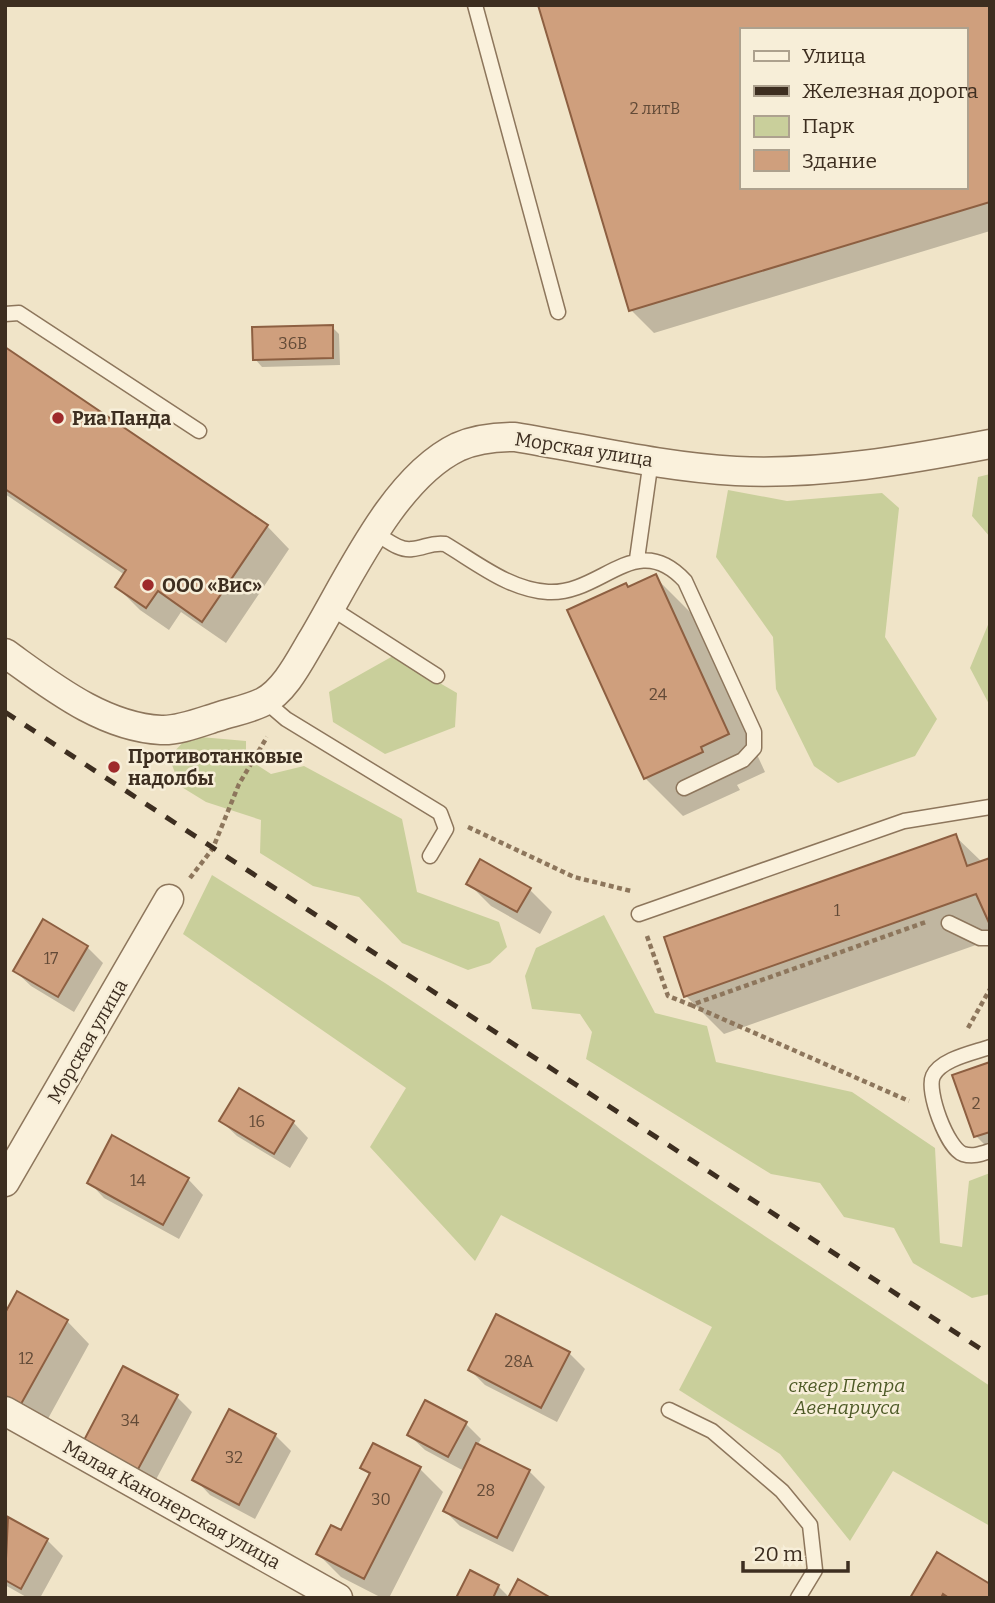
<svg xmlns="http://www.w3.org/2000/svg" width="995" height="1603" font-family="Bitter,serif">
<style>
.green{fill:#c9cf9b}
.shadow{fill:#0003;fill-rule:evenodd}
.building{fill:#cf9f7d;stroke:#8d5f41;stroke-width:2;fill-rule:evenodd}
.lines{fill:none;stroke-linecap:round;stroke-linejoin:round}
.service-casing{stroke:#8d765c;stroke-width:17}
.minor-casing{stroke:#8d765c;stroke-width:31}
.path{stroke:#8d765c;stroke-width:4.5;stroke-dasharray:5 3.5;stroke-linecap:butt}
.service{stroke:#faf1dc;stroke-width:14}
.minor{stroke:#faf1dc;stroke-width:28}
.rail{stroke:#3d2e20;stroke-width:5;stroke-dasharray:12 12;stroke-linecap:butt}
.poi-dot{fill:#9e2a2b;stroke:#f7eed8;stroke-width:2.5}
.labels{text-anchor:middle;stroke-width:5;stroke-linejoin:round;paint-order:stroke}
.number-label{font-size:16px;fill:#624a37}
.poi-label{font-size:19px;font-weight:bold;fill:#3d2e20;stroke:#f7eed8;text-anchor:start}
.street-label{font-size:19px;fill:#3d2e20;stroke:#f7eed8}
.park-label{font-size:19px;font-style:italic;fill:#4d5a26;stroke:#f7eed8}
</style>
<rect width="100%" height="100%" fill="#f0e4c8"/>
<path class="green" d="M 990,474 L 990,537 L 972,516 L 978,477 Z
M 728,490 L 787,501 L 882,493 L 899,508 L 885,637 L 937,719 L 915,756 L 838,783 L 814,766 L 776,689 L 773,637 L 716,557 Z
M 990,620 L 990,706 L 970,668 Z
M 393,656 L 457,693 L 455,727 L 385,754 L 333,722 L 329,692 Z
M 189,736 L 246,741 L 246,758 L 271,774 L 304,766 L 402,819 L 417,892 L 499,922 L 507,947 L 490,963 L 468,970 L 402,943 L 359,897 L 313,886 L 260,853 L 261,820 L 206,802 L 180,786 L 169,757 Z
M 212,875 L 385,983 L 990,1386 L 990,1526 L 893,1471 L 850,1541 L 780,1454 L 679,1390 L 712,1327 L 501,1215 L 475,1261 L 370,1147 L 406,1088 L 183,934 Z
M 604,915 L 655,1013 L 707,1026 L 716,1062 L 852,1092 L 935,1148 L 940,1243 L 962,1247 L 969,1181 L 990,1173 L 990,1294 L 972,1298 L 913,1263 L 894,1228 L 844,1217 L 820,1183 L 771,1174 L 586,1059 L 592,1032 L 580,1014 L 532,1009 L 525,976 L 536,948 Z"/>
<path class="shadow" d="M 539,5 L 990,5 L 990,231 L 654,333 L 631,310 ZM 741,30 L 965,30 L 965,187 L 741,187 Z
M 332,327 L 339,334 L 340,365 L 262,367 L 255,359 Z
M 5,350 L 267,526 L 289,549 L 226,643 L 181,612 L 169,630 L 140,610 L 117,587 L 125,575 L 5,494 Z
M 655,577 L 693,615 L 765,772 L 737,785 L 740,790 L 683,816 L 645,778 L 629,588 Z
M 955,836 L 982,862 L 990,860 L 990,940 L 724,1034 L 686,996 Z
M 468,883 L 530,890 L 552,912 L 540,934 L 491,906 Z
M 87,947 L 103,963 L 74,1012 L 31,986 L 15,971 Z
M 990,1064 L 990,1150 L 976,1136 Z
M 221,1121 L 293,1122 L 308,1138 L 290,1168 L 237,1136 Z
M 188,1179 L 203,1195 L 179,1239 L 104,1198 L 89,1182 Z
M 5,1316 L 67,1321 L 89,1344 L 44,1426 L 5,1404 Z
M 569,1353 L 585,1369 L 557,1422 L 485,1385 L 470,1370 Z
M 177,1397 L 192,1412 L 152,1487 L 100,1459 Z
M 230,1412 L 275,1435 L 291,1451 L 255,1519 L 210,1495 L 195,1479 Z
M 465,1423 L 481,1439 L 477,1446 L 529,1471 L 545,1487 L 513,1552 L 460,1526 L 445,1511 L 464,1471 L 425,1450 L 409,1435 Z
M 374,1445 L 420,1469 L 443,1492 L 389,1598 L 382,1598 L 341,1577 L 318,1554 L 342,1533 L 371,1476 L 362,1468 Z
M 8,1519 L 47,1540 L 63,1556 L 40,1598 L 28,1598 L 5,1585 L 5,1525 Z
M 498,1586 L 510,1598 L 458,1598 Z"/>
<path class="building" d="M 538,5 L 990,5 L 990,202 L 629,311 ZM 741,30 L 965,30 L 965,187 L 741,187 Z
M 333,325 L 333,358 L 253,360 L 252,327 Z
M 5,347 L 268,525 L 202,622 L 158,591 L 146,608 L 115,587 L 126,570 L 5,489 Z
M 656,574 L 729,734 L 701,747 L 703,752 L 644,779 L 567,610 L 626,583 L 628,587 Z
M 956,834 L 967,866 L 990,858 L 990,925 L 976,894 L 684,997 L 664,937 Z
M 480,859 L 531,888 L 517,912 L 466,884 Z
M 43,919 L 88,946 L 58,997 L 13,971 Z
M 990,1062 L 990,1132 L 974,1137 L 952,1075 Z
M 239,1088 L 294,1121 L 274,1154 L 219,1121 Z
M 112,1135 L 189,1178 L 163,1225 L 87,1183 Z
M 17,1291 L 68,1320 L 21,1404 L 5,1396 L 5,1313 Z
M 496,1314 L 570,1352 L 541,1408 L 468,1370 Z
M 123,1366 L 178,1395 L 136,1473 L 82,1444 Z
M 425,1400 L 467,1422 L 448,1457 L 407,1435 Z
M 229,1409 L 276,1434 L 239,1505 L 192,1480 Z
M 373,1443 L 421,1467 L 364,1579 L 316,1554 L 331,1525 L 341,1530 L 370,1473 L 360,1468 Z
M 476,1443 L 530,1470 L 497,1538 L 443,1511 Z
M 8,1517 L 48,1539 L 21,1589 L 5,1580 Z
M 937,1552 L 990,1584 L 990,1598 L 949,1598 L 943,1594 L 941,1598 L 910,1598 Z
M 470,1570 L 499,1585 L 493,1598 L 456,1598 Z
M 518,1579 L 551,1598 L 508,1598 Z"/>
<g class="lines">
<g class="service-casing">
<path id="service" d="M 475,5 L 558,312
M 5,314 L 19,313 L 199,431
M 375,533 C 386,539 399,551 412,549 C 425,548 431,542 445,544 C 477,563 510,590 548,592 C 602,595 636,528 685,581 L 754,732 L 754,748 L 743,760 L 684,788
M 637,559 L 651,460
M 331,608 L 437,676
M 265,701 L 286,719 L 440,813 L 446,829 L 430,856
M 639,914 L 904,821 L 990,807
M 949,923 L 980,938 L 990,938
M 990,1047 C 973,1053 941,1059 933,1076 C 926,1091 947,1148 963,1154 C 973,1157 981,1154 990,1151
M 669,1410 L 712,1431 L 782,1491 L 810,1525 L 815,1570 L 798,1598"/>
</g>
<g class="minor-casing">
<path id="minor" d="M 5,653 C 50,685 102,727 161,730 C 178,731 201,722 217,717 C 232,712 249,709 263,702 C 285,691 300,660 312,640 C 348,580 393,478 458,447 C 476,439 495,437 515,437 C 588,449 662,467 736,471 C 821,475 907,460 990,444
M 5,1182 L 169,899
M 5,1411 L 338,1598"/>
</g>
<path class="path" d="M 468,827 L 574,877 L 631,891
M 190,878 L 213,848 L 239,784 L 267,737
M 647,936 L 668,996 L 691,1005 L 926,922
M 691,1005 L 909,1101
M 968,1028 L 990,989"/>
<use href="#service" class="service"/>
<use href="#minor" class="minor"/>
<path class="rail" d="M 5,712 L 990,1355"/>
</g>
<g class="poi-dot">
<circle cx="58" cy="418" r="7"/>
<circle cx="148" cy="585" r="7"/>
<circle cx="114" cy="767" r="7"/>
</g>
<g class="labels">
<g class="number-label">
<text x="655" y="114">2 литВ</text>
<text x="293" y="349">36В</text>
<text x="658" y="700">24</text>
<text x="837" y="916">1</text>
<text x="51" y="964">17</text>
<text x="976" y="1109">2</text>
<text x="257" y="1127">16</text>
<text x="138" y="1186">14</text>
<text x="26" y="1364">12</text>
<text x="519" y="1367">28А</text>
<text x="130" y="1426">34</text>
<text x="234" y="1463">32</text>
<text x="486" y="1496">28</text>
<text x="381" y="1505">30</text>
</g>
<g class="poi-label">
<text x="72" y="425">Риа Панда</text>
<text x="162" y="592">ООО «Вис»</text>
<text x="128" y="763">Противотанковые<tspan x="128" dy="22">надолбы</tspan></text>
</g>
<g class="street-label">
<text transform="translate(584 449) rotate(9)" y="7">Морская улица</text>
<text transform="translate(87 1041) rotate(-60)" y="7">Морская улица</text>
<text transform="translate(172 1504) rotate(29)" y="7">Малая Канонерская улица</text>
</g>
<g class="park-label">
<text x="847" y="1392">сквер Петра<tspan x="847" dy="22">Авенариуса</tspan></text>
</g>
</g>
<rect width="995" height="1603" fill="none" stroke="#3d2e20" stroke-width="14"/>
<rect x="740" y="28" width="228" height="161" fill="#f7eed8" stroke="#ada18e" stroke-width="2"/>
<rect x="754" y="51" width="35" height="10" fill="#faf1dc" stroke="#ada18e" stroke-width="2"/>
<text x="802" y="63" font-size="21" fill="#3d2e20">Улица</text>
<rect x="754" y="86" width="35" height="10" fill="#3d2e20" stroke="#ada18e" stroke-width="2"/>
<text x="802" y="98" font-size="21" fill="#3d2e20">Железная дорога</text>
<rect x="754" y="116" width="35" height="21" fill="#c9cf9b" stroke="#ada18e" stroke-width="2"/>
<text x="802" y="133" font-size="21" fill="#3d2e20">Парк</text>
<rect x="754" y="150" width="35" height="21" fill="#cf9f7d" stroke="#ada18e" stroke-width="2"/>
<text x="802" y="168" font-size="21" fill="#3d2e20">Здание</text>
<path d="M743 1561v10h105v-10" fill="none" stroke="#3d2e20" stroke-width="3.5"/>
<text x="754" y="1561" font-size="21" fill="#3d2e20" stroke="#f7eed8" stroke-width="5" paint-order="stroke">20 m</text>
</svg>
